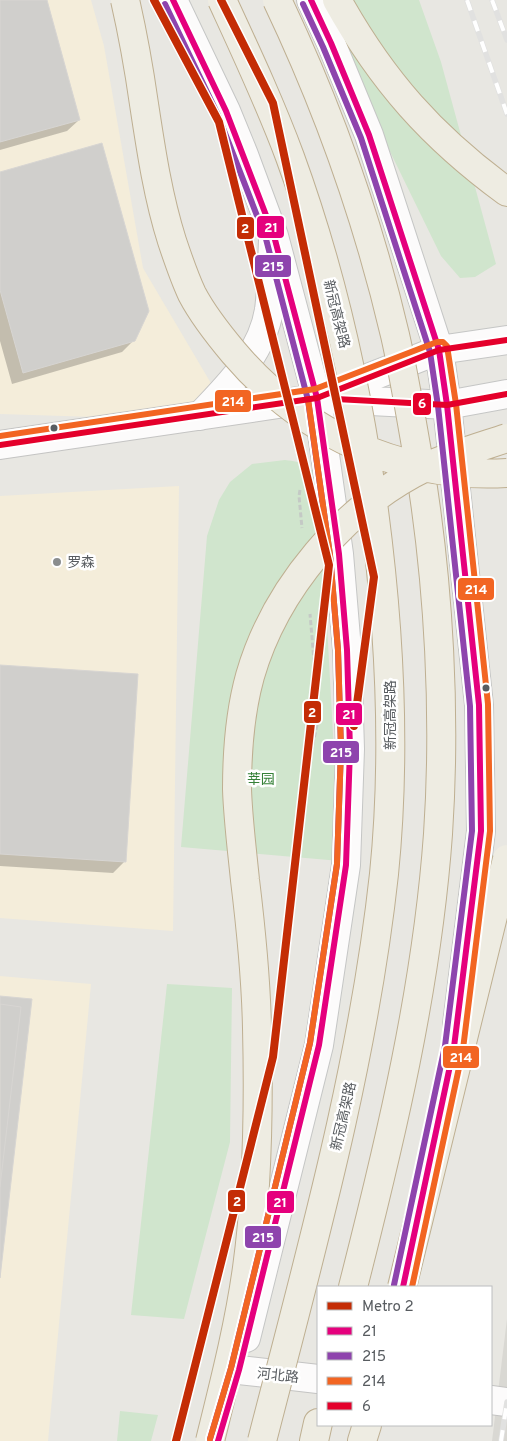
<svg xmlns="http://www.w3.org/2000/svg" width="507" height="1441" font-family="Overpass,'Noto Sans SC',sans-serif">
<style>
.commercial{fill:#f4edda}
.industrial{fill:#d9d8d3}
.green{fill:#d0e5cd}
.shadow{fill:#0003}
.building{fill:#d0cfcc;stroke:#d7d5d2}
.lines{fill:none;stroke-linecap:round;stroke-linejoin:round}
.minor-casing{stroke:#c4c4c3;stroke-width:30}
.secondary-casing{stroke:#c5c6c5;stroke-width:30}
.trunk-casing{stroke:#beaf91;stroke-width:30}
.path{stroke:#c4c9c5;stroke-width:3;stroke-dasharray:5 2.5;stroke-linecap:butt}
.minor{stroke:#fcfbfb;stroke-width:28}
.secondary{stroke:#fcfbfb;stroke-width:28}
.trunk{stroke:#eeece2;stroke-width:28}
.rail-casing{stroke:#e1e1e0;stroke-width:5.5}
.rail{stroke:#fff;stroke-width:4;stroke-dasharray:11;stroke-linecap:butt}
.trunk-bridge-casing{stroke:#beaf91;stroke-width:30;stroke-linecap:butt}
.trunk-bridge{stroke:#eeece2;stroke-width:28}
.bus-1-casing{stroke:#fff;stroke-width:10}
.bus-2-casing{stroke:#fff;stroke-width:10}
.bus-3-casing{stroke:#fff;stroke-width:10}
.bus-4-casing{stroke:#fff;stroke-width:10}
.bus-1{stroke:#e5007d;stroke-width:6}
.bus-2{stroke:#8e44ad;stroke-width:6}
.bus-3{stroke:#f26522;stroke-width:6}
.bus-4{stroke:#e4002b;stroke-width:6}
.metro-1-casing{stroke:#fff;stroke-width:11}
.metro-1{stroke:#c42c05;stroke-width:8}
.bus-dot{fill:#585c60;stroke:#fff;stroke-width:2}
.poi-dot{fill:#8a8d8e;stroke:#fff;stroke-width:2}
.labels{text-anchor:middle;stroke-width:5;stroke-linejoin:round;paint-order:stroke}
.street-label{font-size:14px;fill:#585c60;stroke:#fff}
.poi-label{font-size:14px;fill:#585c60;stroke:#fff;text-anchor:start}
.park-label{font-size:14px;fill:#368138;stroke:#fff}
.line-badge{stroke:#fff;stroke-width:2}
.badge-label{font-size:14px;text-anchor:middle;font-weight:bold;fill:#fff}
</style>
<rect width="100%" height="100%" fill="#e8e7e2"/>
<path class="commercial" d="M 0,0 L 91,0 L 104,46 L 143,268 L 225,407 L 255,422 L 0,414 Z
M 179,486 L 173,931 L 0,918 L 0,496 Z
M 0,976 L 91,984 L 48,1441 L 0,1441 Z"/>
<path class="industrial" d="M 507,1319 L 507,1441 L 492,1441 Z"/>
<path class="green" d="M 316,0 L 419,0 L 441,62 L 496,264 L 475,277 L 460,278 L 441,256 Z
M 285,460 C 303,462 309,465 319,479 L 340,861 L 181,847 L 207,536 L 219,500 L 230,482 L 252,464 Z
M 167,984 L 232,988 L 230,1142 L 184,1319 L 131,1315 Z
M 120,1411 L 158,1415 L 151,1441 L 117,1441 Z"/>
<path class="shadow" d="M 0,0 L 46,0 L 79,120 L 67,131 L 0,150 Z
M 0,174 L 134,340 L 122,352 L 12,384 L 0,341 Z
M 0,666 L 125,861 L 113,873 L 0,866 Z"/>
<path class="building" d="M 0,0 L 47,0 L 80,120 L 0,142 Z
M 102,143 L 149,311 L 135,341 L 23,373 L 0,290 L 0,172 Z
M 0,665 L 138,674 L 126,862 L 0,854 Z
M 0,996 L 32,999 L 0,1278 Z
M 0,1004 L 21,1007 L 0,1187 Z"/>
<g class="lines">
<g class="minor-casing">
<path id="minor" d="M 200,416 C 229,385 262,354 269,310 C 272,287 272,263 273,240
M 0,445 L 305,400
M 239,1370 L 318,1379
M 491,1400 L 507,1402"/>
</g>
<g class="secondary-casing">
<path id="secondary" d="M 173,0 L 226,111 L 244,155 L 274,236 L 317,398 L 339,554 L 347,650 L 350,749 L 346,865 L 319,1045 L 246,1338
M 311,0 L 331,43 L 369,135 L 439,350 L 447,405 L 479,705 L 481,831 L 457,1024
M 317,398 L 439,350 L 507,340
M 333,399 L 447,405 L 507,394"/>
</g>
<g class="trunk-casing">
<path id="trunk" d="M 337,0 C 382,81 432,137 507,192
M 353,1287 C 391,1138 427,987 438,834 C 446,716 439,585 420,469
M 314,1441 L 318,1423
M 362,1441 L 367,1425"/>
</g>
<path class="path" d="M 300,490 L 299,496 L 302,528
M 284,975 L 301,814 L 308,767 L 317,725 L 318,707 L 310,614
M 175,1441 L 190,1398"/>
<use href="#minor" class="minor"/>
<use href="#secondary" class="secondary"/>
<use href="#trunk" class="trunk"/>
<g class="rail-casing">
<path id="rail" d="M 467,0 L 507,114
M 492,0 L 507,40
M 501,1441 L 507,1402"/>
</g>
<use href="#rail" class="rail"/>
<g class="trunk-bridge-casing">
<path id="trunk-bridge" d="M 125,0 C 133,35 139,69 144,104 C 151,150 158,197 172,241 C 178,259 184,277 192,294 C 203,315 218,334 234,353 C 303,434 400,479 507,473
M 222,0 C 246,52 270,103 290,157 C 329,264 355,376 371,489 C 389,616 397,746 384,874 C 363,1067 310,1254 262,1441
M 277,0 C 328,107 368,220 395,335 C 405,379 412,424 420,469
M 402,1287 L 507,859
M 210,1441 C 224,1384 239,1326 247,1268 C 258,1188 259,1108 257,1028 C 256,979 251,929 245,880 C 242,850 238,819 237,789 C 237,751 240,712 250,676 C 275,589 345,506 426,467 C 452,455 480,447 507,438"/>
</g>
<use href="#trunk-bridge" class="trunk-bridge"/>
<g class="bus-1-casing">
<path id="bus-1" d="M 173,0 L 226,111 L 274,236 L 317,398 L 339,554 L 347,650 L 350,749 L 346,865 L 319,1045 L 239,1370 L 218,1441
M 311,0 L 331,43 L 369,135 L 439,350 L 447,405 L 479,705 L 481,831 L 454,1047 L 403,1287"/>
</g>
<g class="bus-2-casing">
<path id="bus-2" d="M 165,4 L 218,115 L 266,239 L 308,400 L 330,555 L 338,650 L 341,749 L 337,864 L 310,1043 L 231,1368 L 210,1439
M 303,4 L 323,47 L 361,138 L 430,352 L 438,406 L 470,706 L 472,831 L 445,1046 L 394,1285"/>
</g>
<g class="bus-3-casing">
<path id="bus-3" d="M 0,436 L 315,389 L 437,342 L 443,342 L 447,346 L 456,404 L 488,704 L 490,831 L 463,1049 L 412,1287
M 210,1439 L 231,1368 L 310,1043 L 337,864 L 341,749 L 338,650 L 330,555 L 308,399"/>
</g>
<g class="bus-4-casing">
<path id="bus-4" d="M 336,399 L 447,405 L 507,394
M 0,445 L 317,398 L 439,350 L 507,340"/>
</g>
<use href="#bus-1" class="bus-1"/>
<use href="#bus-2" class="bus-2"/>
<use href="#bus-3" class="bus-3"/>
<use href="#bus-4" class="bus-4"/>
<g class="metro-1-casing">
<path id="metro-1" d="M 154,0 L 219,122 L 329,565 L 273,1057 L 176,1441
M 221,0 L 273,103 L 374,577 L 354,726"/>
</g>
<use href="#metro-1" class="metro-1"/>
</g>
<g class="bus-dot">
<circle cx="54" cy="428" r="4.5"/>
<circle cx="486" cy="688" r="4.5"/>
</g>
<circle class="poi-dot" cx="57" cy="562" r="5"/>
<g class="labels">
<g class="street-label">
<text transform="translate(337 314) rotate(76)" y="5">新冠高架路</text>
<text transform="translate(390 715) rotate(-90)" y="5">新冠高架路</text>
<text transform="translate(343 1116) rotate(-77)" y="5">新冠高架路</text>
<text transform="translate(278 1375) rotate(6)" y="5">河北路</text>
</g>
<g class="poi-label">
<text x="67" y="567">罗森</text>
</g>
<g class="park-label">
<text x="261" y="784">莘园</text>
</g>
</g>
<g class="line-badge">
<rect x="256" y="215" width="29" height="24" rx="5" fill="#e5007d"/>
<rect x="236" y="216" width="19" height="24" rx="5" fill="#c42c05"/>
<rect x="254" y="254" width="38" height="24" rx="5" fill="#8e44ad"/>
<rect x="214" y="389" width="38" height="24" rx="5" fill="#f26522"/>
<rect x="412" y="392" width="20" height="24" rx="5" fill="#e4002b"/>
<rect x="457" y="577" width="38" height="24" rx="5" fill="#f26522"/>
<rect x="303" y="700" width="19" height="24" rx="5" fill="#c42c05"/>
<rect x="335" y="702" width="28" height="24" rx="5" fill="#e5007d"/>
<rect x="322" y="740" width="38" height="24" rx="5" fill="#8e44ad"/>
<rect x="442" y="1045" width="38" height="24" rx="5" fill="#f26522"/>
<rect x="227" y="1189" width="19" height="24" rx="5" fill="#c42c05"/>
<rect x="266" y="1190" width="29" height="24" rx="5" fill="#e5007d"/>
<rect x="244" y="1225" width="38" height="24" rx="5" fill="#8e44ad"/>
</g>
<g class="badge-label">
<text x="271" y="232">21</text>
<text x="245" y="233">2</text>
<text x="273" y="271">215</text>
<text x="233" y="406">214</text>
<text x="422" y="408">6</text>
<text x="476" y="594">214</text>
<text x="312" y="717">2</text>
<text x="349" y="719">21</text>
<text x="341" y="757">215</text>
<text x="461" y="1062">214</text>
<text x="237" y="1206">2</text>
<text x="280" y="1207">21</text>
<text x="263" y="1242">215</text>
</g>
<rect x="317" y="1286" width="175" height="140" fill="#ffffff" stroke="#bcbebf"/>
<rect x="327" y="1302" width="25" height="8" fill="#c42c05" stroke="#bcbebf"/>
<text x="362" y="1311" font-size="15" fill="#585c60">Metro 2</text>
<rect x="327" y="1327" width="25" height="8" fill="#e5007d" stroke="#bcbebf"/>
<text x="362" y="1336" font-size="15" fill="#585c60">21</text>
<rect x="327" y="1352" width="25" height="8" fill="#8e44ad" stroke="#bcbebf"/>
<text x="362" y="1361" font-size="15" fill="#585c60">215</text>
<rect x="327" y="1377" width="25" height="8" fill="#f26522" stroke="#bcbebf"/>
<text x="362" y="1386" font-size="15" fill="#585c60">214</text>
<rect x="327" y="1402" width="25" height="8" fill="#e4002b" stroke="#bcbebf"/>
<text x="362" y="1411" font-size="15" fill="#585c60">6</text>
</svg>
